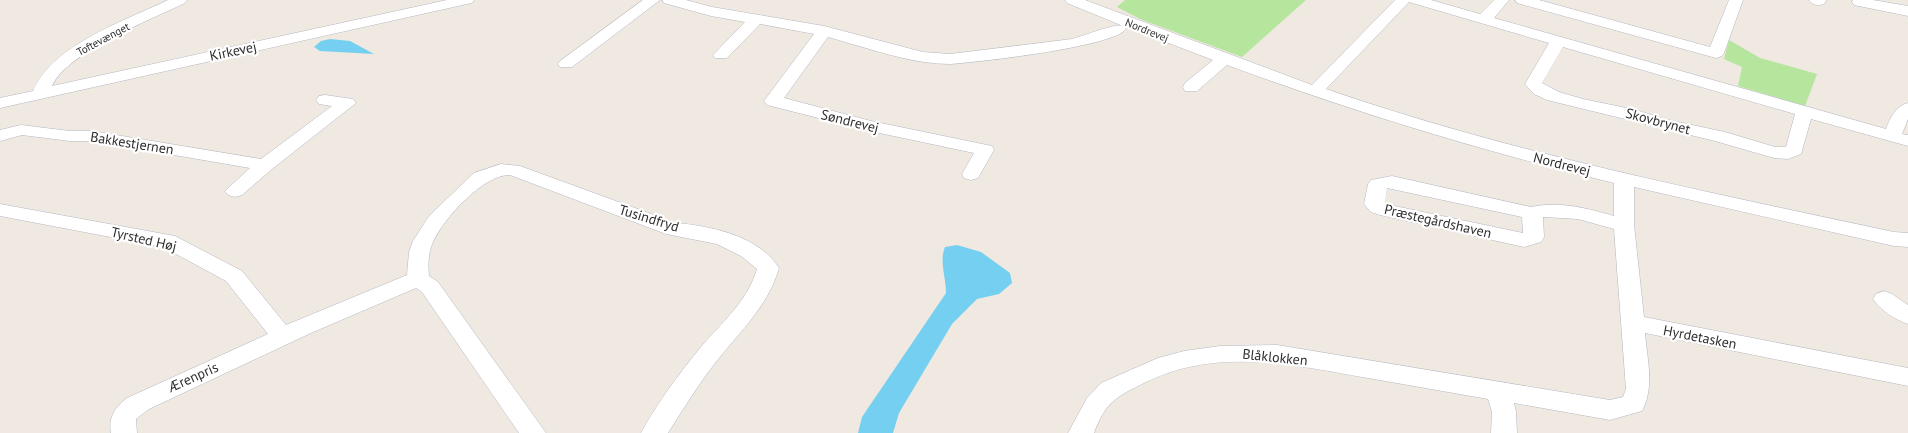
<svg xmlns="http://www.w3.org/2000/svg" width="1908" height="433" font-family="'PT Sans',sans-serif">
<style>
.green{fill:#b6e59e}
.water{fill:#75cff0}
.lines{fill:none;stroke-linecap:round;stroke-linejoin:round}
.minor-casing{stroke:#b4b7c1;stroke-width:1}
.minor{fill:#fff;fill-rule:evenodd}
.labels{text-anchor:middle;stroke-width:4.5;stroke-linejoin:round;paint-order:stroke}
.far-street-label{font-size:11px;fill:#2e2e2e;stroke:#fff}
.street-label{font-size:14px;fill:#2e2e2e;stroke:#fff}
</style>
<rect width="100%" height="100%" fill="#efe9e1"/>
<path class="green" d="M 1125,0 L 1306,0 L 1242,57 L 1140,19 L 1117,7 Z
M 1729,40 L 1760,58 L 1817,74 L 1805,106 L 1738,86 L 1742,67 L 1724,59 Z"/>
<path class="water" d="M 330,39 L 350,41 L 374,54 L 320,51 L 314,47 L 321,41 Z
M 957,245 L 981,252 L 1010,273 L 1012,283 L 999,294 L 977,299 L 952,324 L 899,413 L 893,433 L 858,433 L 862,417 L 946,293 C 946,277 939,261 945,247 Z"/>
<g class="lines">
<g class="minor-casing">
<path id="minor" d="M 168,0 L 187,0 L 185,3 C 152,19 66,53 52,86 L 447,0 L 474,0 L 472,3 L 467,4 L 0,108 L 0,98 L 33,91 C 53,44 125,21 168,0 Z
M 643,0 L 660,0 L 572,67 L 560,67 L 558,64 L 560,61 Z
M 662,0 L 686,0 L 712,7 L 824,26 L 923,52 L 950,54 L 1072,39 C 1084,36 1115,23 1123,26 L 1067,3 L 1065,0 L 1085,0 L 1312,85 L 1395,0 L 1431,0 L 1480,14 L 1494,0 L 1509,0 L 1494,18 L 1886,129 C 1890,118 1896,106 1908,103 L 1908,119 L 1902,134 L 1908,135 L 1908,146 L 1811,119 L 1801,154 L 1788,159 L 1774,158 L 1715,141 L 1547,100 L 1534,94 L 1525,84 L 1549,43 L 1409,2 L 1326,89 C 1511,153 1703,191 1894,232 L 1908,233 L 1908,247 L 1894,246 L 1634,187 L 1634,225 L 1644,317 L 1908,368 L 1908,386 L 1645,333 C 1647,359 1655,387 1642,411 L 1610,420 L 1514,403 L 1516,412 L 1517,433 L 1491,433 L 1492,412 L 1488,399 C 1448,392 1408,385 1368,378 C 1294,365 1217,347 1146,382 C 1116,397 1106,401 1094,433 L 1068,433 L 1087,398 L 1101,383 L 1158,358 L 1184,351 L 1220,346 L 1277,345 L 1610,400 L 1623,397 L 1626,389 L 1614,229 L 1578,219 L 1543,217 L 1544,237 L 1541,242 L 1524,247 L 1380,215 L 1371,212 L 1364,204 L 1368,184 L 1371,180 L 1392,176 L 1531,207 C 1560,201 1586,208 1614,216 L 1614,183 C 1482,151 1354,112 1227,65 L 1197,91 L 1185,91 L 1183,87 L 1185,83 L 1213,60 L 1124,26 L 1126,29 C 1113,47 978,62 951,64 C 942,64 933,63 924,62 C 895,58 857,45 828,37 L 784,98 L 871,121 L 992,146 L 994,150 L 978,178 L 971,180 L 964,178 L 962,174 L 974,153 L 870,131 L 767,105 L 764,101 L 814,34 L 760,24 L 727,58 L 715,58 L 713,55 L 745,22 L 711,16 L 664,3 ZM 1563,47 L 1795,114 L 1786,147 L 1775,147 L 1725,132 L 1664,119 L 1636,110 L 1583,99 L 1559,92 L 1542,83 ZM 1387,188 L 1522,217 L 1523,233 L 1385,204 Z
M 1515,0 L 1539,0 L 1710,47 L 1729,0 L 1743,0 L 1724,53 L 1722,56 L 1716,58 L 1517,3 Z
M 1809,0 L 1826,0 L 1826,1 L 1824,4 C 1818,6 1812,5 1809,0 Z
M 1853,0 L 1873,0 L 1908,6 L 1908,16 L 1854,5 L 1852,2 Z
M 325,95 L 353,99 L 356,103 L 272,169 L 242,195 L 235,197 L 228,195 L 225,191 L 250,168 L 92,141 L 70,141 L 22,135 L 0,141 L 0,130 L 21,125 L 70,131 L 92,131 L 261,159 L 332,106 L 319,104 L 316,100 L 319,96 Z
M 501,164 L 520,166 L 676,223 C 711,226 759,236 779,268 C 768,307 739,332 715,363 C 698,385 683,409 668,433 L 641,433 C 657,403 684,367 706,341 C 727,318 748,299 757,269 L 741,256 L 717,244 L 666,234 L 510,175 C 484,174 443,219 433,242 C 428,253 428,264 429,276 L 438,282 L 546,433 L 519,433 L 422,292 L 416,288 L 311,333 L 149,409 L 136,419 L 137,433 L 111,433 C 108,418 115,407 127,398 L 268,334 L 226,281 L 163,247 L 0,216 L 0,204 L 175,236 L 242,271 L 286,325 L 407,275 L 409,252 L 413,241 L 429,216 L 474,173 Z
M 1884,291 L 1892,294 L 1908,305 L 1908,324 C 1896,320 1880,310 1873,299 L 1876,294 Z"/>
</g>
<use href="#minor" class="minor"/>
</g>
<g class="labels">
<g class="far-street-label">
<text transform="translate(1147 30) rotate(22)" y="4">Nordrevej</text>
<text transform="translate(103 39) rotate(-28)" y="4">Toftevænget</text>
</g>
<g class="street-label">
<text transform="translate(233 51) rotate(-12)" y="5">Kirkevej</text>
<text transform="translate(850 121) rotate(14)" y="5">Søndrevej</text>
<text transform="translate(1658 121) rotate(15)" y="5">Skovbrynet</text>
<text transform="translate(132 143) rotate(9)" y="5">Bakkestjernen</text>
<text transform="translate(1562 164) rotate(14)" y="5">Nordrevej</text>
<text transform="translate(649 218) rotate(17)" y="5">Tusindfryd</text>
<text transform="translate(1438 221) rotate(13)" y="5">Præstegårdshaven</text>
<text transform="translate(144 239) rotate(13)" y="5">Tyrsted Høj</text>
<text transform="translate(1700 337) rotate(11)" y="5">Hyrdetasken</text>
<text transform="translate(1275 357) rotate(6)" y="5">Blåklokken</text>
<text transform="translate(193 377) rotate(-24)" y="5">Ærenpris</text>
</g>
</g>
</svg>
